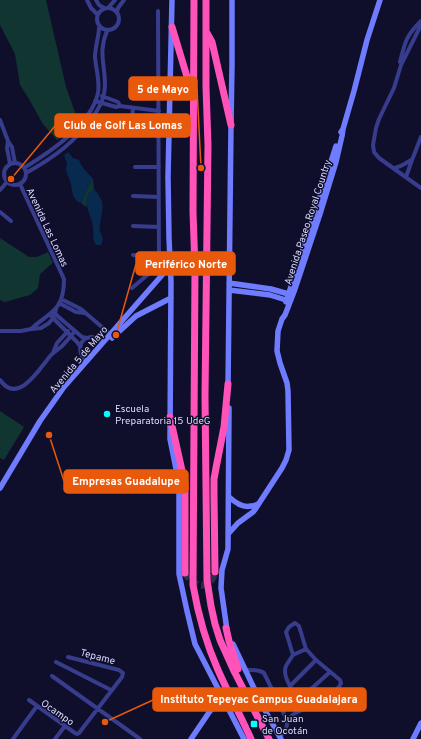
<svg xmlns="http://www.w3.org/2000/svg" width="421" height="739" font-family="Overpass,sans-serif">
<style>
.green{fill:#113530}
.water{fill:#092a4f}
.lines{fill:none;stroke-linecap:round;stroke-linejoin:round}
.highway-tunnel{stroke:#2e2d4b;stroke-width:7;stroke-dasharray:7 3.5;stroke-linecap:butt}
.street{stroke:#373d8c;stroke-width:4}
.secondary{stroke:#6f7cff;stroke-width:5.5}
.highway{stroke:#ff53b9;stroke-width:7}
.poi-dot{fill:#04fffc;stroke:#100f2b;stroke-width:1.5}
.labels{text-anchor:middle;stroke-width:3;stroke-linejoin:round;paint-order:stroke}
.street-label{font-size:10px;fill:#d8d8ff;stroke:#100f2b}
.poi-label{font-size:10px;fill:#d8d8ff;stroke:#100f2b;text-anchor:start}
.leader{fill:none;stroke:#e8590c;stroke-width:1.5}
.callout-dot{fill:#e8590c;stroke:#100f2b;stroke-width:1.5}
.callout{fill:#e8590c;stroke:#e8590c;stroke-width:1.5}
.callout-label{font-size:11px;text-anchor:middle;font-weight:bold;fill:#fff}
</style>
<rect width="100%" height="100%" fill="#100f2b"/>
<path class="green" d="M 0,0 L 46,0 L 66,87 L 76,115 L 75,123 L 62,137 L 57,140 L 43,124 L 29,99 L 20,85 L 15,54 L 0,25 Z
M 93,179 L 94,189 L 88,195 L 86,207 L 81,203 C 85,195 87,186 93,179 Z
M 0,238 L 29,257 L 37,257 L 48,252 L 53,263 L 48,267 L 40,274 L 38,288 L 30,295 L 5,302 L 0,300 Z
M 0,411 L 24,427 L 4,460 L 0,458 Z"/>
<path class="water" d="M 68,152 L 73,158 L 79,160 C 81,167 88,173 93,179 C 87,186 85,195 81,203 L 78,202 L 73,196 L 71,184 L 66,170 L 67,163 L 64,155 Z
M 94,189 C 103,200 104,204 101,218 C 100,223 99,227 100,231 C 101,234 102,237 103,240 L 101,245 L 96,245 C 92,239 94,233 93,227 C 92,213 78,200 94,189 Z"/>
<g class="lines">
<path class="highway-tunnel" d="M 185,573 C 194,588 210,591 215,572"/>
<path class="street" d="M 87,0 L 91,8 L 97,14
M 96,0 L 99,5 L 104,8
M97 19a11 11 0 1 1 22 0a11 11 0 1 1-22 0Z
M 108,8 L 115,0
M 117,12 L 118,8 L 124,0
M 421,25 L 401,65 L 394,88 L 379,119 L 376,128 L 373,145 L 374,152 L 379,158 L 421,188
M 400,62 C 405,42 406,36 421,21
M 102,96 L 118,102 L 120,106
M 95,101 L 116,107 L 120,106 L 159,111
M 0,120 L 8,141 L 12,147 L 15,163
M 131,133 L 133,108
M 8,141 L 7,148 L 10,164
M4 174a11 11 0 1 1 22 0a11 11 0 1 1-22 0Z
M 135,167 L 159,167
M 24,168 C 50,152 91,125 98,93 C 100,81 96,69 95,57 C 95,47 99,37 99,27
M 394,168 C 401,167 405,164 411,160
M 26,173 C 53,158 77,141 95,114 C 101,105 105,96 105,85 C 105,64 98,52 107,31
M 406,177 L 412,160 L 421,137
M 20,184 L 64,279 C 64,311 51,311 31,329
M 0,190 L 7,182
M 133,196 L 159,197
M 0,212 L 11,221
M 133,226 L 159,227
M 133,255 L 159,257
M 132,288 L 158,266 L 159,257 L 158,11
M 61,299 L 81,309 L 110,334
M 59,303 L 76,312 L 85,313
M 54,313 L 82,337 L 87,338
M 51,316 L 77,342 L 80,346
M 0,331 L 21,331 L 31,329 L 41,328 L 49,323 L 53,318 L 55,314 L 56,309
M 53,353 L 57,343 L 68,331
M 87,361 C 77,354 78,338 91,337 C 96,337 100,339 104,341
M 0,380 C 18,406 40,368 51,355 C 54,352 57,350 61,347 C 66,342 71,336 75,331
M 295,623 L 299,626 L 306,649 L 316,660 L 340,680 L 341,683 L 339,687 L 316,709 C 307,711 306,705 302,697 L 295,696 C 291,687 282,675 286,666 C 288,662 291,658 293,655 L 286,632 L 289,627 Z
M 293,655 L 306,649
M 56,662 L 111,690
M 245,670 C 252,670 258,669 264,673 L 287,720 C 288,727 285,732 280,737
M 52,676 L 140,739
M 290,686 L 316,660
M 302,697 L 330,672
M 29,700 L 75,733 L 77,734 L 79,733 L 122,677 L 123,673 L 119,670 L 68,657
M 279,704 L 295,696
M 287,720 L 294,714 L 307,707
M 13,739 L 37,706
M 55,739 L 65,726"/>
<path class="secondary" d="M 172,0 L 168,177 L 169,238 L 171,282 L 170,439 L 179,484 L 179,574 L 187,611 L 195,644 L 244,739
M 341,132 L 343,129 L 354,91 L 367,40 L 380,0
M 229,283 L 271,289 L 292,295
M 229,290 L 270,295 L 289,301
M 286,302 L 336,146
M 112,338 L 136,316 L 171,298
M 228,388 L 231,125 L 232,64 L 232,0
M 0,488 L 40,421 L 64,387 L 170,266
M 229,497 C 235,502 242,508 251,506 C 253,506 256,505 258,504
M 229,533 L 238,523 L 253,512 L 256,508 L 282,468 L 286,460 L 289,450 L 288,391 L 287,383 L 280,363 L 277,351 L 278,331 L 282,319 L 285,315 L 295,289 L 320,214 L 336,162 L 342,136 L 343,129
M 227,630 L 221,588 L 222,570 L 228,549 L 229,408
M 233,644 L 262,705 L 281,739
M 191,739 L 210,711 L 218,703 L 220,694
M 413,739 L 421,723"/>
<path class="highway" d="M 194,0 L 193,212 L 195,268 L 193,585 C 198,614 206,643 218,670 C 228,693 241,716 251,739
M 206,0 L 206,87 L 208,145 L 205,396 L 207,580 L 211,606 L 215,624 L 220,640 L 234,671 L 269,739
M 172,27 L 191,90
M 207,33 L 212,42 L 231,125
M 170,417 L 181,466 L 185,484 L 185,573
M 215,572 L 214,495 L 214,479 L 216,468 L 224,427 L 228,384
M 226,628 L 229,641 L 238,669"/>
</g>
<g class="poi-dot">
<circle cx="107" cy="414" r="4"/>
<rect x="250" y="720" width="8" height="8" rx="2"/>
</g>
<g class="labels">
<g class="street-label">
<text transform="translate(307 222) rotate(-72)" y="4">Avenida Paseo Royal Country</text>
<text transform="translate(48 227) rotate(65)" y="4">Avenida Las Lomas</text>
<text transform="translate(78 359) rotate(-50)" y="4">Avenida 5 de Mayo</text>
<text transform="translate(98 656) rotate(15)" y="4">Tepame</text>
<text transform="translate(58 712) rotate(35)" y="4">Ocampo</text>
</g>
<g class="poi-label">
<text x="115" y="412">Escuela<tspan x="115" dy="12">Preparatoria 15 UdeG</tspan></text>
<text x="262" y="722">San Juan<tspan x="262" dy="12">de Ocotán</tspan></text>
</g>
</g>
<path class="leader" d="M201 168L197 89M11 179L55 126M116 335L136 264M49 435L64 481M105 722L153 700"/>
<g class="callout-dot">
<circle cx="201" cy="168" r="4"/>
<circle cx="11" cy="179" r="4"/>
<circle cx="116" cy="335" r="4"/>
<circle cx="49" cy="435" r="4"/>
<circle cx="105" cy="722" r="4"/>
</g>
<g class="callout">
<rect x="129" y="77" width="68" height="23" rx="4"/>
<rect x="55" y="114" width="135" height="23" rx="4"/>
<rect x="136" y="252" width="99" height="23" rx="4"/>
<rect x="64" y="470" width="124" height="23" rx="4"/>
<rect x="153" y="688" width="213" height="23" rx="4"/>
</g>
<g class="callout-label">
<text x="163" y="93">5 de Mayo</text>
<text x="123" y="129">Club de Golf Las Lomas</text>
<text x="186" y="268">Periférico Norte</text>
<text x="126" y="485">Empresas Guadalupe</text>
<text x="259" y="703">Instituto Tepeyac Campus Guadalajara</text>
</g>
</svg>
